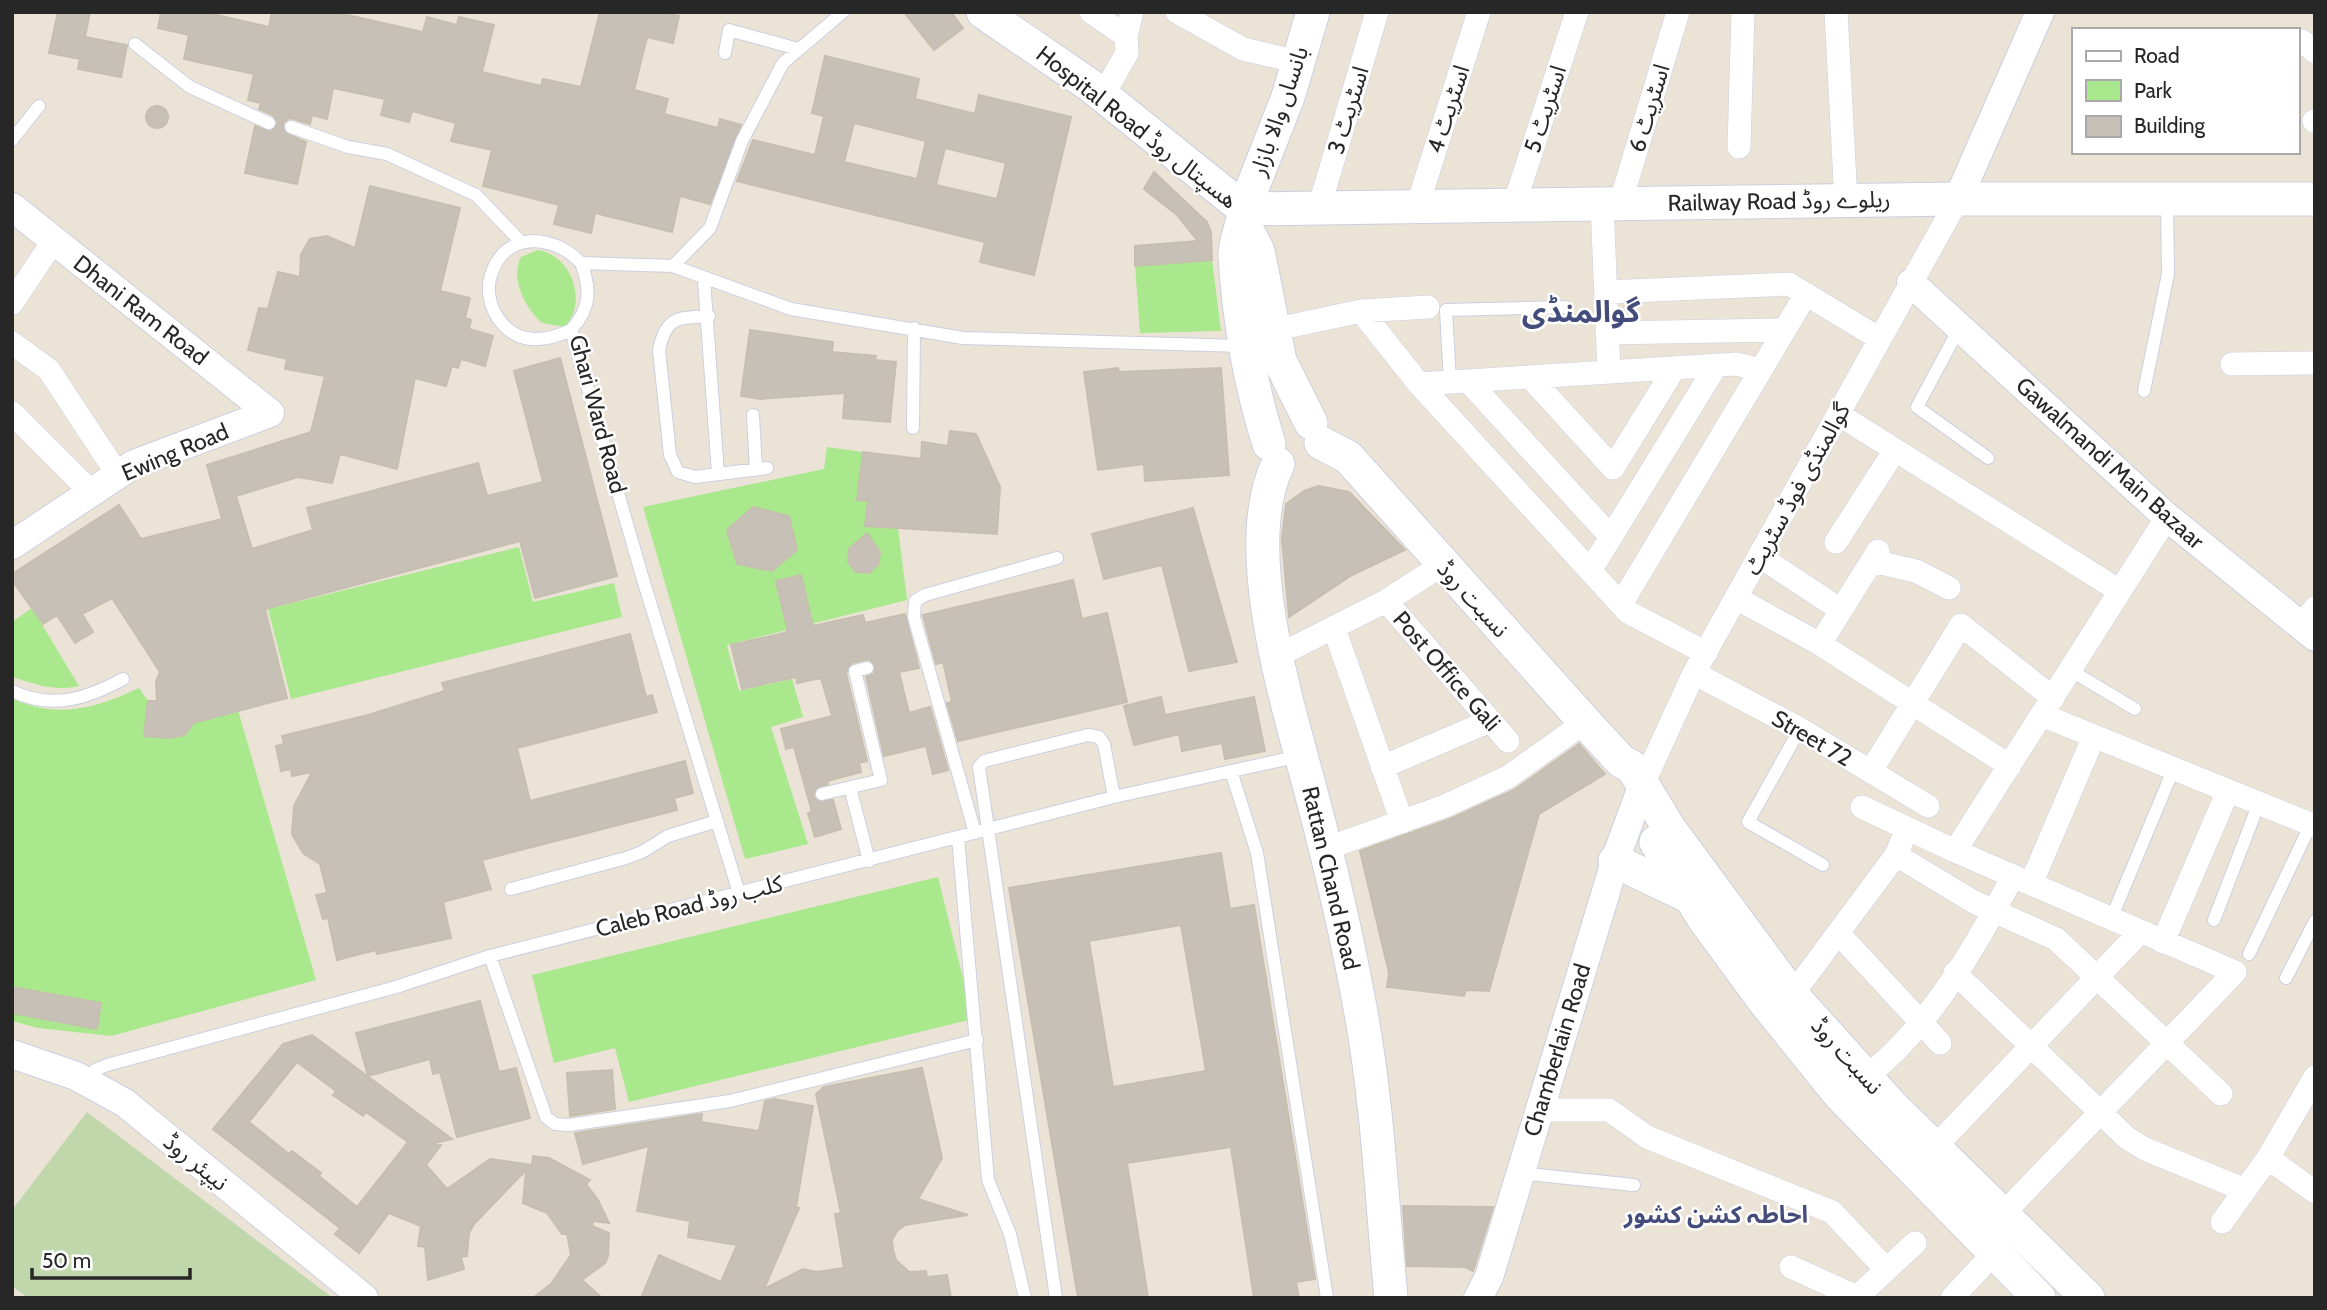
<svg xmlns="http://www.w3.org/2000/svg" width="2327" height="1310" font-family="Cabin,'Noto Sans Arabic',sans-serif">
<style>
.green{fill:#a9e88d}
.cemetery{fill:#c0d7ac}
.building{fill:#c6c0b7;stroke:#c6bfb0;stroke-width:2;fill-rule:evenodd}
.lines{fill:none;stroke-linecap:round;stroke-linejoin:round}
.service-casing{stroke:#cccfe2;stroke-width:14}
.minor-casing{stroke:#cccfe2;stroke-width:24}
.tertiary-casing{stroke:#cccfe2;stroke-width:30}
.secondary-casing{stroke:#cccfe2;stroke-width:35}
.service{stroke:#fff;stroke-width:12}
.minor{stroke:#fff;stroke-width:23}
.tertiary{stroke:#fff;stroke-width:28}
.secondary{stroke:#fff;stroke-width:33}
.labels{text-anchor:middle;stroke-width:5;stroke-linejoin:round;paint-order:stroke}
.street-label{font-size:23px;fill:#272727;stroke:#fff}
.neighbourhood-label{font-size:24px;font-weight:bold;fill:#444c7b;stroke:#fff}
.district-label{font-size:30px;font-weight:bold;fill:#444c7b;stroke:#fff}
</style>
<rect width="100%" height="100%" fill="#ebe3d6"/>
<path class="green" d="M 538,250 C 572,256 588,301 565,327 L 542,323 C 525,308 510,279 521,257 Z
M 1212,260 L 1221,331 L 1140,333 L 1135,266 Z
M 827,447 L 863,452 L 857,499 L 868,501 L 866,526 L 898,528 L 907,600 L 727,645 L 739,691 L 792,679 L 803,717 L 771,727 L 808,844 L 745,859 L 643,507 L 824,469 Z
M 519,547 L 533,602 L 614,583 L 622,617 L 291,699 L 268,609 Z
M 32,608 L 79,686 C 55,692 35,684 12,677 L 12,622 Z
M 139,688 L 148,701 L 145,736 L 168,738 L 185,735 L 193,723 L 238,710 L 316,980 L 111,1036 L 38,1028 L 12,1021 L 12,698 C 57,720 97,708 139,688 Z
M 938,877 L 973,1019 L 629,1102 L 615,1048 L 554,1063 L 532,975 Z"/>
<path class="cemetery" d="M 87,1112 L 333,1298 L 28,1298 L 12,1286 L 12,1210 Z"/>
<path class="building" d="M 58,12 L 90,12 L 85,37 L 127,45 L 121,77 L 78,69 L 80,59 L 49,53 Z
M 161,12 L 204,12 L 269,27 L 272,12 L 334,12 L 423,32 L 427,17 L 457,25 L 459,17 L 494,25 L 482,72 L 541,86 L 543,79 L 581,87 L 600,12 L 663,12 L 679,16 L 673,43 L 647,37 L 634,90 L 668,99 L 664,114 L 718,128 L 720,119 L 741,125 L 710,204 L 680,196 L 672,232 L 595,213 L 591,233 L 554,224 L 559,205 L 483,186 L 492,150 L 451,141 L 456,123 L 412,111 L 409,122 L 381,115 L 385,99 L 333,88 L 327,119 L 312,115 L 310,124 L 290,118 L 283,123 L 285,133 L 306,142 L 297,184 L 245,173 L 255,126 L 271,132 L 278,123 L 273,115 L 259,109 L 261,103 L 248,100 L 254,74 L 184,59 L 189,35 L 158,28 Z
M 904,12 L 951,12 L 963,28 L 934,50 Z
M 825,56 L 919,79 L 915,99 L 975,114 L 979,95 L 1071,117 L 1034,275 L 980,262 L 985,242 L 737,181 L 753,140 L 815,155 L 824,116 L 812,113 ZM 854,123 L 926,141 L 917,179 L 844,162 ZM 945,148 L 1006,163 L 997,199 L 936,185 Z
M146 117a11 11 0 1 1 22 0a11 11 0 1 1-22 0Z
M 1154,172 L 1207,222 L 1211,232 L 1212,260 L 1135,266 L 1135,246 L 1198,241 L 1177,215 L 1144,189 Z
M 370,186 L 460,208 L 440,291 L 470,298 L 465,318 L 471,320 L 469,329 L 493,336 L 485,366 L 461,359 L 458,368 L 452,366 L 446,386 L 415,378 L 397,469 L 340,454 L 332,483 L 298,477 L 236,496 L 252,549 L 313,530 L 307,508 L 478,463 L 487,496 L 543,482 L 514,371 L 560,358 L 617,576 L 535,598 L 520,541 L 265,609 L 287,698 L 193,723 L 185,735 L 168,738 L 144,736 L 148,701 L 157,701 L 156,681 L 160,672 L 112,598 L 82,614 L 93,632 L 75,643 L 57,615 L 43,624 L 12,580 L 12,574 L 119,505 L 141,539 L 222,519 L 207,465 L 311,432 L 325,376 L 285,369 L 287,359 L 248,350 L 259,308 L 268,309 L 278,272 L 300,277 L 301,254 L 310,239 L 327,236 L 355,248 Z
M 750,330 L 833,342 L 832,352 L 876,356 L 875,360 L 896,362 L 890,422 L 843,418 L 845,393 L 760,399 L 741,396 Z
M 1118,368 L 1119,372 L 1221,368 L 1229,475 L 1145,481 L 1144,464 L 1098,470 L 1084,372 Z
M 950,431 L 976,434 L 1000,487 L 997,534 L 865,526 L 868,501 L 857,500 L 863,452 L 921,459 L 922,442 L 948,446 Z
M 1318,486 L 1349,492 L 1405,550 L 1352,575 L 1289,617 L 1282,539 L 1286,504 L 1304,491 Z
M 753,507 L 789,516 L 797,550 L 772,571 L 737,564 L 727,530 Z
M 1193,508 L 1237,662 L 1189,671 L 1162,565 L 1104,579 L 1092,534 Z
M 867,533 L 880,552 L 878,565 L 869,573 L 856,572 L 848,562 L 849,549 Z
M 801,575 L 813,626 L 863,615 L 865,623 L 905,614 L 919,668 L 899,672 L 909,713 L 930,707 L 948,770 L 933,774 L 926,746 L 884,756 L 866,677 L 874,674 L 875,665 L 869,659 L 852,663 L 846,673 L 867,761 L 859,763 L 861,772 L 827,781 L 828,784 L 816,788 L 813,795 L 816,800 L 833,800 L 841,829 L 815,837 L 808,813 L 812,812 L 794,747 L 786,749 L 781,729 L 832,716 L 821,678 L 797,683 L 796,677 L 742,689 L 731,645 L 788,632 L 776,581 Z
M 1073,580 L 1082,619 L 1107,613 L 1127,702 L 958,741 L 947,703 L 952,702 L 943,662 L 936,664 L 923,615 Z
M 630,634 L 646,697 L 652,695 L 657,712 L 517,748 L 530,801 L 685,761 L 693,793 L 674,798 L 677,810 L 482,860 L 491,889 L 443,902 L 451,938 L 377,954 L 376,950 L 337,960 L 328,918 L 323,919 L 316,895 L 327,893 L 320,864 L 303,853 L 292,834 L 294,806 L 312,772 L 292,776 L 291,769 L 281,771 L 276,746 L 284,744 L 282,736 L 368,715 L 445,691 L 442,683 Z
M 1161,697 L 1165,715 L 1254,697 L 1265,751 L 1225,759 L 1222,743 L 1182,751 L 1179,734 L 1134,745 L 1124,706 Z
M 1579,744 L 1605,774 L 1539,814 L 1489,991 L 1466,990 L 1464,996 L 1387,987 L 1389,973 L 1360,851 L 1450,819 L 1514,790 Z
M 1221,853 L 1230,909 L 1254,905 L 1315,1279 L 1296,1282 L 1299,1298 L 1254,1298 L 1231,1147 L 1127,1163 L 1148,1298 L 1078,1298 L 1009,888 ZM 1181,925 L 1206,1071 L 1113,1087 L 1089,941 Z
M 12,987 L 101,1003 L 97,1029 L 12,1013 Z
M 480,1001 L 499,1072 L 516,1068 L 530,1118 L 457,1137 L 440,1072 L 433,1074 L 430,1059 L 368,1076 L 356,1033 Z
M 312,1035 L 452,1139 L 434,1143 L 441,1145 L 426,1165 L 447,1189 L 490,1159 L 532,1165 L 533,1156 L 549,1158 L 590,1180 L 586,1184 L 598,1200 L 609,1223 L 593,1221 L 592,1226 L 609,1233 L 608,1256 L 605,1263 L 582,1280 L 602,1298 L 533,1298 L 551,1284 L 571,1255 L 567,1234 L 562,1234 L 547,1213 L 523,1203 L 526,1170 L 474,1224 L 469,1233 L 467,1256 L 461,1257 L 464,1269 L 428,1280 L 425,1247 L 418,1246 L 421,1226 L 389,1213 L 359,1253 L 335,1234 L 340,1228 L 213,1129 L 283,1044 ZM 297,1062 L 336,1091 L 333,1095 L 363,1116 L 366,1112 L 408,1142 L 357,1207 L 319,1176 L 321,1173 L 292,1151 L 289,1154 L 249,1122 Z
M 922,1068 L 942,1158 L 918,1199 L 968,1215 L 905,1225 L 897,1231 L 892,1240 L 893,1250 L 896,1260 L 909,1272 L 926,1271 L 927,1277 L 947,1275 L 951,1298 L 641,1298 L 659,1255 L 721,1282 L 737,1245 L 688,1237 L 690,1221 L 637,1211 L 649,1146 L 583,1164 L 575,1133 L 702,1114 L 701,1122 L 759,1131 L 765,1101 L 774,1099 L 813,1106 L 796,1207 L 799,1208 L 764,1289 L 803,1269 L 817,1272 L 844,1268 L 835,1214 L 841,1213 L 816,1094 L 824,1087 Z
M 612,1070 L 615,1109 L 570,1116 L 567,1073 Z
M 1403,1206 L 1493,1207 L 1473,1271 L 1465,1267 L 1407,1266 Z"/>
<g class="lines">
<g class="service-casing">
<path id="service" d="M 135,44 L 190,87 L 269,123
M 725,53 L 729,30 L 798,49
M 291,127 L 348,147 L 387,154 L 476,195 L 522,243
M 12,140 L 39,106
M 673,266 L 710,228 L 742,141 L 783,63 L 843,12
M 704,280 L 718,474
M 709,316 C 678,318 666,316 659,350 L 670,455 L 678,472 L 695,477 L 767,468
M 1960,327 L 1917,407 L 1988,458
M 571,330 C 541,344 511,345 494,311 C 489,300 487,287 491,275 C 505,230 554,234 581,263
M 1450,382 L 1446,310 L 1565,307
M 2144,391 L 2168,274 L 2167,199
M 753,415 L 756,470
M 913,428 L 914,328
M 2070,670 L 2135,709
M 12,691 C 52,710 86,699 123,679
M 1800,729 L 1748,822 L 1823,865
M 1231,771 L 1257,853 L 1327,1298
M 850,787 L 869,861
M 822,794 L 881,780 L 855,671 L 867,668
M 975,833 L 914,617 L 915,601 L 925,595 L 1057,558
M 958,838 L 988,1180 L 1010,1234 L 1025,1298
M 511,889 L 626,858 L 642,852 L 668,836 L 717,821
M 739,893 L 642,576 L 571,330 C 591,308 591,289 581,263 L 673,266 L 791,309 L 963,338 L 1243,346
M 2111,919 L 2174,768
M 2214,920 L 2259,803
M 2249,954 L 2311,824
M 490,956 L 546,1117 L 555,1124 L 569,1125 L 730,1101 L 977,1040
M 2286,978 L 2315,921
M 87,1081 L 95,1070 L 107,1065 L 396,987 L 490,956 L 1114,797 L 1300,756
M 1520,1173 L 1634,1185
M 1056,1298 L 979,767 L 984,761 L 1088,735 L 1099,737 L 1104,744 L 1114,797"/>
</g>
<g class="minor-casing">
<path id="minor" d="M 1091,12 L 1126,36 L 1127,53 L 1103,95
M 1177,12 L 1243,49 L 1299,62
M 1836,12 L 1846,200
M 1126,36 L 1132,12
M 2302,41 L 2315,52
M 2314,121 L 2315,121
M 1739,147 L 1743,12
M 1602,204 L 1609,372
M 1620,204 L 1678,12
M 1514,205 L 1577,12
M 1417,207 L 1479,12
M 1319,208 L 1377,12
M 1606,292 L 1789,284 L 1880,339
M 12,303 L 54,240
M 1361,311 L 1419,384 L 1628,612 L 1706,653
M 1272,330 L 1361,311 L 1428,307
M 1607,333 L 1785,330
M 12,343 L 49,370 L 118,475
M 2232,364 L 2315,363
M 1761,370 L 1806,294
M 1530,377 L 1613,468 L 1674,369
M 1468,381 L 1611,537
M 1419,384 L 1736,364 L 1761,370 L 1621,604
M 12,413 L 91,492
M 1838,414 L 2118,590
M 1836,542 L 1895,450
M 1759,556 L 1841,610
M 1872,561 L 1916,571 L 1949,588
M 1590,571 L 1716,366
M 1736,598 L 1820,644 L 2010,766
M 1386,601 L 1508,741
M 2300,626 L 2315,608
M 1334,628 L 1402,822
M 1820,644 L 1878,551
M 1275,657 L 1386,601 L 1442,565
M 1694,673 L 1800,729 L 1928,806
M 2042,715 L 2315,826
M 1382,767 L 1490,721
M 1871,771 L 1961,625 L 2053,698
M 1643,784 L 1694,673 L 1958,199
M 1862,807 L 1955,851 L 2235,972 L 2002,1215
M 1325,849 L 1445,806 L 1508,777 L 1585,722
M 1955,851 L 2167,517
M 1896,855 L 1974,902 L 2056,939 L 2221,1094
M 2031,884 L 2094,736
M 1839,934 L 1940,1043
M 2163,942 L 2228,791
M 1955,973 L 2127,1138 L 2145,1149 L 2245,1190
M 1792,995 L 1896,855 L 1902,841
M 1855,1084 C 1923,1040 1976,946 2013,876
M 1538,1110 L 1609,1110 L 1647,1137 L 1832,1212 L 1886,1269
M 1936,1146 L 2140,932
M 2268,1158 L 2315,1192
M 2222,1222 L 2268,1158 L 2315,1077
M 1791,1267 L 1857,1297
M 1856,1298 L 1915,1243
M 1952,1298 L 1994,1253"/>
</g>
<g class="tertiary-casing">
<path id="tertiary" d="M 1958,199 L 2040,12
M 12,207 L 270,413
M 1911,283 L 2167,517 L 2315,637
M 12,545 L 134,464 L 270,413
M 12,1054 L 76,1076 L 125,1103 L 364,1298
M 1478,1298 L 1489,1277 L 1618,852 L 1643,784"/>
</g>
<g class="secondary-casing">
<path id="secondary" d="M 983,12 L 1091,86 L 1244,209 C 1244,226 1234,240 1235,257 C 1239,319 1250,384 1269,444
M 1313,12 L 1288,97 L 1244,209 L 1958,199 L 2315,199
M 1244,224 L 1258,251 L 1280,361 L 1311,423
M 1321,443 L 1348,457 L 1585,722 L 1621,761 L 1632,767 L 1669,828 L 1792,995 L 1892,1106 L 2088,1298
M 1278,464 C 1237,548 1289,708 1312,796 C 1331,868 1348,940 1361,1013 C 1378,1106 1382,1203 1391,1298
M 1656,842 L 1704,919 L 1764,1001 L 1839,1094 L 2039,1298
M 1615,861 L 1688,896"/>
</g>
<use href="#service" class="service"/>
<use href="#minor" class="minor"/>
<use href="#tertiary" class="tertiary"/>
<use href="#secondary" class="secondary"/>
</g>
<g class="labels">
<g class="street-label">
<text transform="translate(1649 108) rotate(-73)" y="8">اسٹریٹ 6</text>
<text transform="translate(1448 109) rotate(-72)" y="8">اسٹریٹ 4</text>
<text transform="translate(1545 109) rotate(-72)" y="8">اسٹریٹ 5</text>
<text transform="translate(1348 110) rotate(-73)" y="8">اسٹریٹ 3</text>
<text transform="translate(1279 111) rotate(-71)" y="8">بانساں والا بازار</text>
<text transform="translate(1137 127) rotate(38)" y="8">Hospital Road ھسپتال روڈ</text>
<text transform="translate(1779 201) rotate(-1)" y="8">Railway Road ریلوے روڈ</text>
<text transform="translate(141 310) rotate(38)" y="8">Dhani Ram Road</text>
<text transform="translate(598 414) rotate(75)" y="8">Ghari Ward Road</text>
<text transform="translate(175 452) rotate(-23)" y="8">Ewing Road</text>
<text transform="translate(2110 463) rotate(42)" y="8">Gawalmandi Main Bazaar</text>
<text transform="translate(1797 489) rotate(-61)" y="8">گوالمنڈی فوڈ سٹریٹ</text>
<text transform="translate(1473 599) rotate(48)" y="8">نسبت روڈ</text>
<text transform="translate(1447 671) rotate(49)" y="8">Post Office Gali</text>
<text transform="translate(1812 738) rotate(30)" y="8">Street 72</text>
<text transform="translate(1331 878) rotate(77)" y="8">Rattan Chand Road</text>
<text transform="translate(689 906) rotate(-14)" y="8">Caleb Road کلب روڈ</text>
<text transform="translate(1557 1050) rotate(-73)" y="8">Chamberlain Road</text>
<text transform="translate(1847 1056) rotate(48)" y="8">نسبت روڈ</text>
<text transform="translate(196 1162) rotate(39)" y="8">نیپئر روڈ</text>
</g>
<g class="neighbourhood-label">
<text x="1716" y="1223">احاطہ کشن کشور</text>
</g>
<g class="district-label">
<text x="1581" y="322">گوالمنڈی</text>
</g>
</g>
<rect width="2327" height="1310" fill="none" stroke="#272727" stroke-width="28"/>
<rect x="2072" y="28" width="228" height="126" fill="#ffffff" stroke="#a9a9a9" stroke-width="2"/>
<rect x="2086" y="51" width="35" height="10" fill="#ffffff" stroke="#a9a9a9" stroke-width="2"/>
<text x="2134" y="63" font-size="21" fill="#272727">Road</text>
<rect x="2086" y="80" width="35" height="21" fill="#a9e88d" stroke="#a9a9a9" stroke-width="2"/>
<text x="2134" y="98" font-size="21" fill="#272727">Park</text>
<rect x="2086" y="116" width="35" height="21" fill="#c6c0b7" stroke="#a9a9a9" stroke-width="2"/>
<text x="2134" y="133" font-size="21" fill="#272727">Building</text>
<path d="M32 1268v10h158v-10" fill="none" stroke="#272727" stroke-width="3.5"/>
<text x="42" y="1268" font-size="21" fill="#272727" stroke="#ffffff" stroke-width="5" paint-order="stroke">50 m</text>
</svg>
